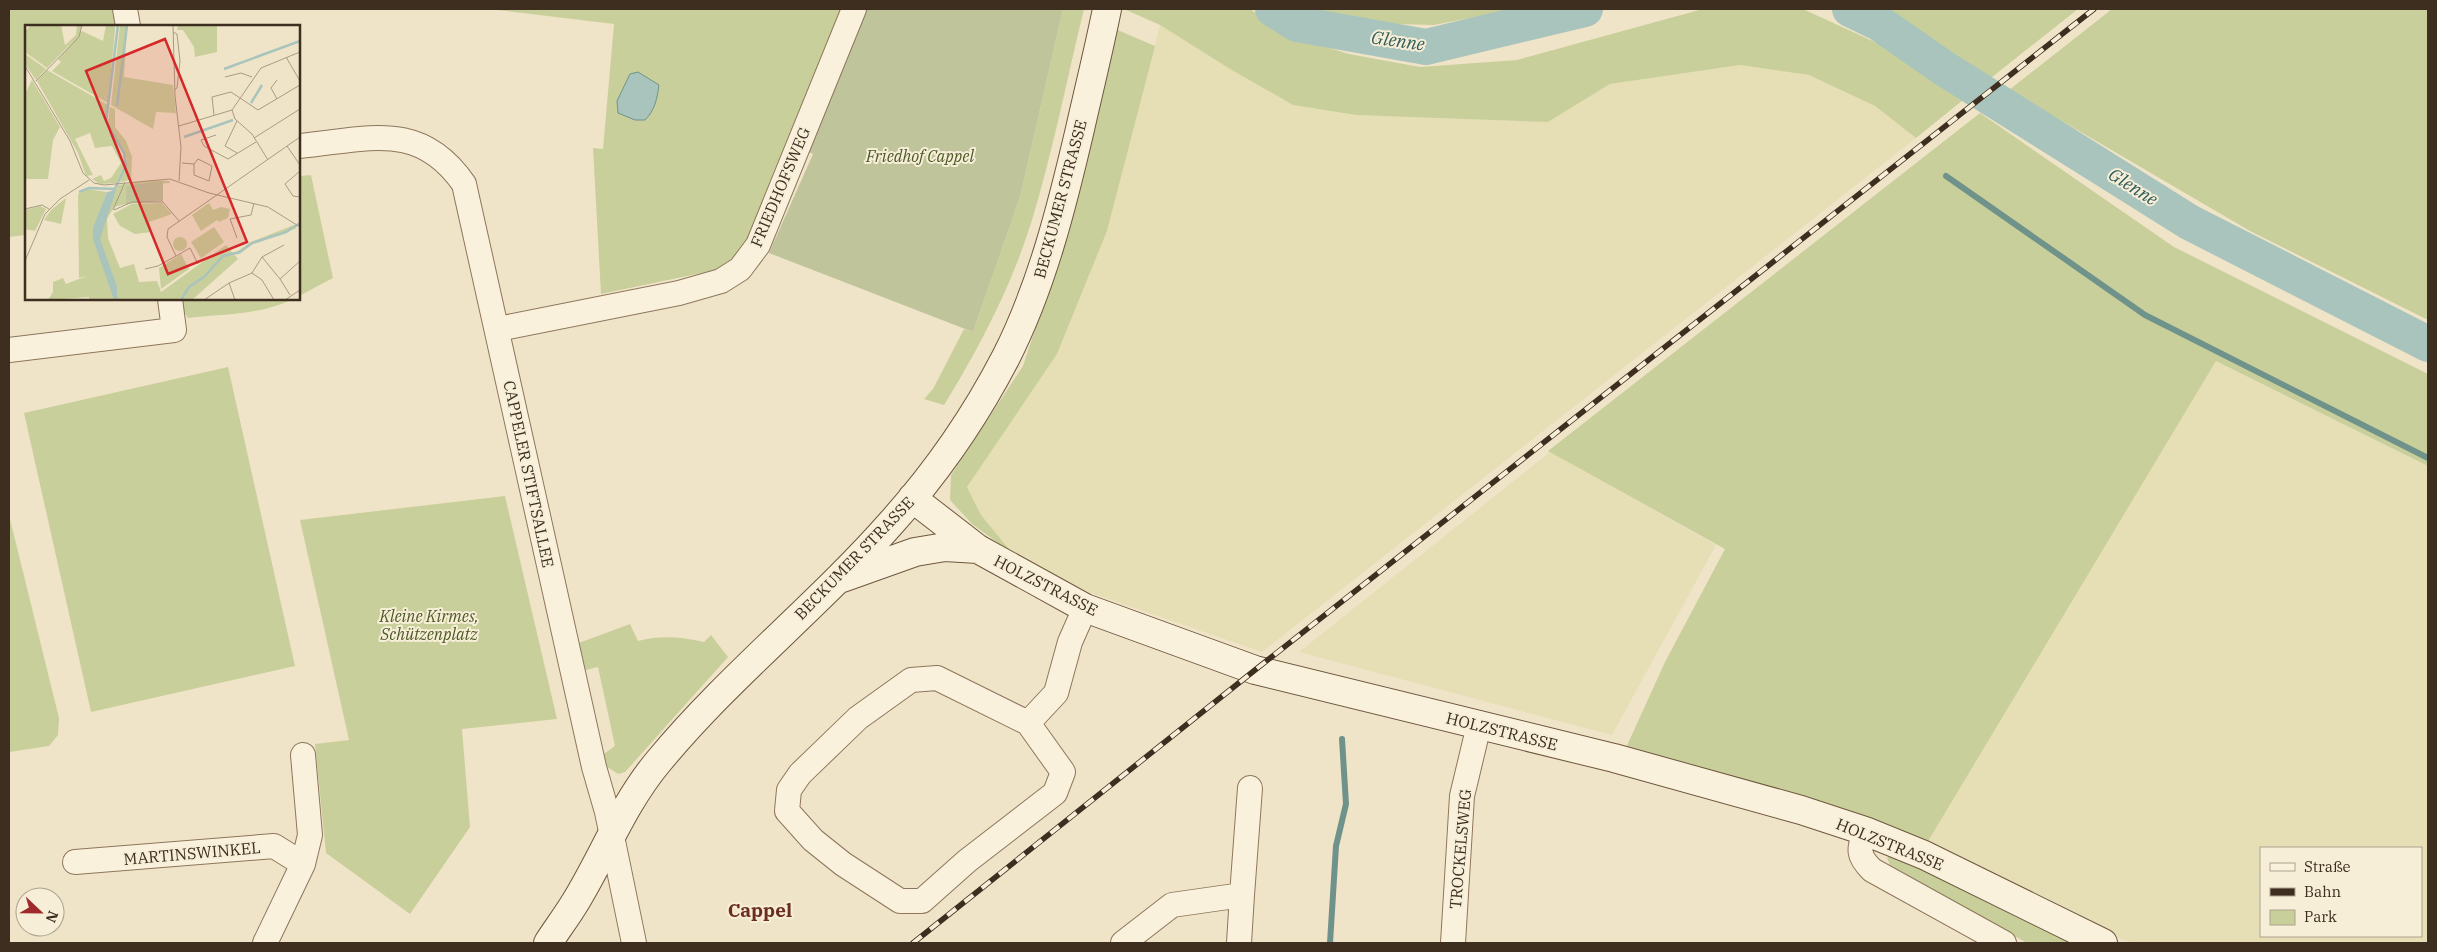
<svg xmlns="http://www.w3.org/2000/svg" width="2437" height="952" font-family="'IBM Plex Serif',serif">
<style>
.farmland{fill:#e6deb5;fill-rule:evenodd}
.green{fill:#c9cf9b}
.cemetery{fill:#bfc49a}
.water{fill:#a9c4bc;stroke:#6f938a}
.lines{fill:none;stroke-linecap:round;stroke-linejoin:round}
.stream{stroke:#6f938a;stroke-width:6}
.river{stroke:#a9c4bc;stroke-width:36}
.minor-casing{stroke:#8d765c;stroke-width:26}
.secondary-casing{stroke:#6f573f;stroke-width:30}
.minor{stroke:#faf1dc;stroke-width:24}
.secondary{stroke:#faf1dc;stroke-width:28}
.rail-casing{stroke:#3d2e20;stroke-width:5.5}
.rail{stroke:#f7eed8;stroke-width:4;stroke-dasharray:11;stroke-linecap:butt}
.labels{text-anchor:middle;stroke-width:4;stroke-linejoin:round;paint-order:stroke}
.park-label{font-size:16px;font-style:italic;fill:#4d5a26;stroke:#f7eed8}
.street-label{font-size:16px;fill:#3d2e20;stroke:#f7eed8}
.water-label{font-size:18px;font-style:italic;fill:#2f5d5a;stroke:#f7eed8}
.quarter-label{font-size:19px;font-weight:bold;fill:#6b2e1e;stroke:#f7eed8}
.inset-river{fill:none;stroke:#a9c4bc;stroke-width:2.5}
.inset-road{fill:none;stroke:#a89b85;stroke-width:1}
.view{fill:#d62828;fill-opacity:0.15;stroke:#d62828;stroke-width:2.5}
.inset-edge{fill:none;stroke:#3d2e20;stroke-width:2.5}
</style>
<rect width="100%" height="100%" fill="#f0e4c8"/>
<path class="farmland" d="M 1160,25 L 1230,69 L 1293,105 L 1356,115 L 1548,122 L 1610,84 L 1740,65 L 1809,75 L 1875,106 L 1916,138 L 1262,652 L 1091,593 L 1013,554 L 981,515 L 967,487 L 1057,354 L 1107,231 Z
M 2216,361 L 2428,466 L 2428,943 L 2133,943 L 2107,934 L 1927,843 ZM 2261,848 L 2421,848 L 2421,936 L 2261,936 Z
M 1550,452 L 1716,545 L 1612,735 L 1299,652 Z"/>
<path class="green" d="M 9,9 L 116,9 L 119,26 L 26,26 L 26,235 L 9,237 Z
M 490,9 L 843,9 L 750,237 C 740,252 732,262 716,270 L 601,294 L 593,148 L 603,149 L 614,24 Z
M 1063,9 L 1084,9 C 1067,79 1053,151 1032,220 C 1012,285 980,347 944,405 L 924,399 L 933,389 L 964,329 L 973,332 L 1020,197 Z
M 1124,9 L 1250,9 L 1290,36 L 1349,54 L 1420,67 L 1517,60 L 1703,9 L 1805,10 L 1888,48 L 1963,100 L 1916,138 L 1875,106 L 1809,75 L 1740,65 L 1610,84 L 1548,122 L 1356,115 L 1293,105 L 1230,69 L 1160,25 Z
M 1301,9 L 1516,9 L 1434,25 L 1355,23 Z
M 1884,9 L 2078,9 L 1987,81 Z
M 2112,9 L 2428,9 L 2428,320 L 2250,231 L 2009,90 Z
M 1113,28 L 1155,46 L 1107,231 L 1057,354 L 967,487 L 981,515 L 1013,554 L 972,524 L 950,500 L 951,475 L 1023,366 L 1073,215 Z
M 1980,113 L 2174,247 L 2428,374 L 2428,466 L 2216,361 L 1927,843 L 1625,750 L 1665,662 L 1725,549 L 1548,451 Z
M 311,175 L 333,278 L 299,296 L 299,176 Z
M 181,299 L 293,299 C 261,315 224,314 188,318 L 183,310 Z
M 228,367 L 295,666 L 91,712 L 24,413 Z
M 505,496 L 557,719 L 462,729 L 470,827 L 410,914 L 326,853 L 315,744 L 349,740 L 300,520 Z
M 9,515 L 59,718 L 58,735 L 49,746 L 9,752 Z
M 630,624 L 638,641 C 661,635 681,637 704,642 L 711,635 L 728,657 L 625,772 L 618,774 L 603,764 L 601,756 L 615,746 L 598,667 L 582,671 L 576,644 Z
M 1893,854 L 1919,865 L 2071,943 L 2027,943 L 1890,865 L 1887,858 Z"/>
<path class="cemetery" d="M 865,9 L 1063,9 L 1020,197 L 973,332 L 769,253 L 813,154 L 807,151 Z"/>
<path class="water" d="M 638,72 L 659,85 C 657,99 655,110 645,120 L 635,120 L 618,113 L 617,101 L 630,74 Z"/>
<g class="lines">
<path class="stream" d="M 1946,176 L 2145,315 L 2428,458
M 1330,943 L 1336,846 L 1346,804 L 1342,739"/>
<path class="river" d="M 1273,9 L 1297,24 L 1426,47 L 1585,9
M 1850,9 L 1879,23 L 1945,69 L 2189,222 L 2428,344"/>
<g class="minor-casing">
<path id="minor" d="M 125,9 L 128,26
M 299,146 C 367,140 419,119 464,184 L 594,767 L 607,812 L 634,943
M 498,329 L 679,293 L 721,281 L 740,269 L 758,245 L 854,9
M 9,350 L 174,330 L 170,299
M 1028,723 L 937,678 L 911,680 L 858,718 L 800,774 L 789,790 L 787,811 L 813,840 L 843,864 L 900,901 L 922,901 L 967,861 L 1055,793 L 1063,772 L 1028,723 L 1056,693 L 1070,642 L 1085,608
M 303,755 L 310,835 L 303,864
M 1865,831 C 1859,850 1857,855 1872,870 L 2004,943
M 75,862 L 274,846 L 303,864 L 265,943
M 1242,895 L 1250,788
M 1123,943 L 1172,905 L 1242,895 L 1239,943
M 1453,943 L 1462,796 L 1479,725"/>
</g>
<g class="secondary-casing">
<path id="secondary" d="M 912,498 L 978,549 L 1085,608 L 1255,670 L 1614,758 L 1801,810 L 1865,831 L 1924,855 L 2103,943
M 842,578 L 915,552 L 945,547 L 978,549
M 548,943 C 557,929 567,916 576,901 C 604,855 623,804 658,762 C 729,676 818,606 892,522 C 936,473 976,415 1006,357 C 1042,286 1062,206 1080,129 C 1089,89 1099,49 1107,9"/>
</g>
<use href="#minor" class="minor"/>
<use href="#secondary" class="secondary"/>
<g class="rail-casing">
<path id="rail" d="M 913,943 L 1255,670 L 2094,9"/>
</g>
<use href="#rail" class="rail"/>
</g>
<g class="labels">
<g class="park-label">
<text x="920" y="162">Friedhof Cappel</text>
<text x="429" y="622">Kleine Kirmes,<tspan x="429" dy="18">Schützenplatz</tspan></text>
</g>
<g class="street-label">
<text transform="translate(780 187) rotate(-67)" y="6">FRIEDHOFSWEG</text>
<text transform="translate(1060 199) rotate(-75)" y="6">BECKUMER STRASSE</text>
<text transform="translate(529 474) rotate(78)" y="6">CAPPELER STIFTSALLEE</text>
<text transform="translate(854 558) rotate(-46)" y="6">BECKUMER STRASSE</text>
<text transform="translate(1046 585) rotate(27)" y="6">HOLZSTRASSE</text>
<text transform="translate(1502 731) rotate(14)" y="6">HOLZSTRASSE</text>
<text transform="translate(1890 844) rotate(22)" y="6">HOLZSTRASSE</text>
<text transform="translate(1460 849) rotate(-85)" y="6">TROCKELSWEG</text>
<text transform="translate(192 853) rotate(-5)" y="6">MARTINSWINKEL</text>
</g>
<g class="water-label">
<text transform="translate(1398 41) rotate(8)" y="6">Glenne</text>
<text transform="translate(2133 187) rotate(32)" y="6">Glenne</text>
</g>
<g class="quarter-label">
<text x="760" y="917">Cappel</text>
</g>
</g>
<g transform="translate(25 25)">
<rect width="275" height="275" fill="#f0e4c8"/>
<path d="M 6,0 L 36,0 L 40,20 L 51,10 L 52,0 L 56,0 L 56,8 L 22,43 L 0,27 L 0,6 ZM 81,0 L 90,0 L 90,5 L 83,78 L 27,46 L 36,37 L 33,34 L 57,6 L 78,16 ZM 95,0 L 110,0 L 102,1 L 99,52 L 148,60 L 151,88 L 131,87 L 128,104 L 86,80 ZM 153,0 L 192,0 L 192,27 L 170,32 L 169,22 L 158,5 L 152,5 ZM 0,29 L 21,44 L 11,55 L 0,39 ZM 22,45 L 83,80 L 80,98 L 100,140 L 91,158 L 75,159 L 67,154 L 76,150 L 79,156 L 86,153 L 96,138 L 87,121 L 70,123 L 65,108 L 50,114 L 68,150 L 61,151 L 53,128 L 12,56 ZM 7,55 L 35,102 L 28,115 L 23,154 L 0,154 L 0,69 ZM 85,82 L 90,84 L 90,102 L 101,116 L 107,132 L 106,155 L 95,157 L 102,134 L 83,98 ZM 126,155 L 145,156 L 145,158 L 101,161 L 101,179 L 89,182 L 82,194 L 83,213 L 95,243 L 109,239 L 114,257 L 132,256 L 136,267 L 201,220 L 213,234 L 167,275 L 93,275 L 92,261 L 77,222 L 91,275 L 64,275 L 64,272 L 23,275 L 28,267 L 28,257 L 38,253 L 41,259 L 62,251 L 54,253 L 53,169 L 62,164 L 82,167 L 73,192 L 77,194 L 74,206 L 75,218 L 75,206 L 93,160 ZM 41,173 L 36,199 L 19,195 L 26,185 ZM 137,178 L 147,189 L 124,197 L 127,207 L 110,209 L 95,201 L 88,189 L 107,179 ZM 184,178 L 188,185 L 196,182 L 205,184 L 203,193 L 194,197 L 192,195 L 176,206 L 167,190 ZM 15,181 L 21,184 L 10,206 L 0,204 L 0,185 ZM 269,200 L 272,203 L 228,219 L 212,230 L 211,227 L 226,217 ZM 189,202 L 199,217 L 176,233 L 166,217 ZM148 219a7 7 0 1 1 14 0a7 7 0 1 1-14 0ZM 156,229 L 164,244 L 136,264 L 134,243 Z" fill="#c9cf9b"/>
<path d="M 138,156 L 138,176 L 101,179 L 101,161 Z" fill="#bfc49a"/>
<path d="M 91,165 L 75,214 L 92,261 L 93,275 L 89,275 L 68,214 L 68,203 L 82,167 Z" fill="#a9c4bc"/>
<path class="inset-river" d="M 199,44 L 275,16M 226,78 L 237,60M 92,81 L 102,0M 159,112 L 208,95M 54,167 L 64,163 L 90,164M 88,168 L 101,140 L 99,128 L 81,97 L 93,0M 156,275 L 164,262 L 180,251 L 198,231 L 215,227 L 227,218 L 261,207 L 275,198"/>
<path class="inset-road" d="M 148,0 L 150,71 L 156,122 L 154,156M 148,7 L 152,9 L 155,36 L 152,63 L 149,65M 261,32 L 275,56M 0,41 L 45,116 L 58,148 L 69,158 L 79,160 L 145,154 L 184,168 L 243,182 L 275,202M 200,52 L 216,48 L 227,52M 11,56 L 54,12 L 57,0M 252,74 L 246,63 L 252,55M 207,85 L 210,94 L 227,109 L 243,135M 189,90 L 187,72 L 206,67 L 233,85 L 275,60M 154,101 L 207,85 L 236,43 L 275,27M 191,110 L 176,115 L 179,121 L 203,134 L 231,117M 229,113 L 275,84M 262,121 L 275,140M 212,128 L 200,121 L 212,96M 157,138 L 169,139 L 173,134 L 187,141 L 184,156 L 169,150 L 169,139M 275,146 L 260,159 L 268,171 L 275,172M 0,184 L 17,180 L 24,184M 88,185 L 100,157M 89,185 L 107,177 L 138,177 L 154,196M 212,213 L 205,194 L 226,190 L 229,178M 237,232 L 255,254M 0,236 L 20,189 L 35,174 L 64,155M 173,239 L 165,223 L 151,231 L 142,212 L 143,204 L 275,112M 120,244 L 133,241 L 151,231M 227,248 L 237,232 L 259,220M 204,258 L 210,275M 265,270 L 255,254 L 275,236M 179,275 L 204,258 L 227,248 L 237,255 L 249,275M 260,275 L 275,265"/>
<path class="view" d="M 140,14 L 222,217 L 143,249 L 61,46 Z"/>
<rect width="275" height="275" class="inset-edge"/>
</g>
<rect width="2437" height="952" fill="none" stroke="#3d2e20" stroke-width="20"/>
<rect x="2260" y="847" width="162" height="90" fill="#f7eed8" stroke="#ada18e"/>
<rect x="2270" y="863" width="25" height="8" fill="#faf1dc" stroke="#ada18e"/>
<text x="2304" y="872" font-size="15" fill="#3d2e20">Straße</text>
<rect x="2270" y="888" width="25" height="8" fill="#3d2e20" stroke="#ada18e"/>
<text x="2304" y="897" font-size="15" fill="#3d2e20">Bahn</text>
<rect x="2270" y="910" width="25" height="15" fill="#c9cf9b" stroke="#ada18e"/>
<text x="2304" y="922" font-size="15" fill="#3d2e20">Park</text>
<g transform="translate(40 912) rotate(112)"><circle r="24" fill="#f7eed8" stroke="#ada18e"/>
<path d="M0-4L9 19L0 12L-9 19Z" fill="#9e2a2b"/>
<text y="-8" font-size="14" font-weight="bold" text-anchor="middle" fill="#3d2e20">N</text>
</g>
</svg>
